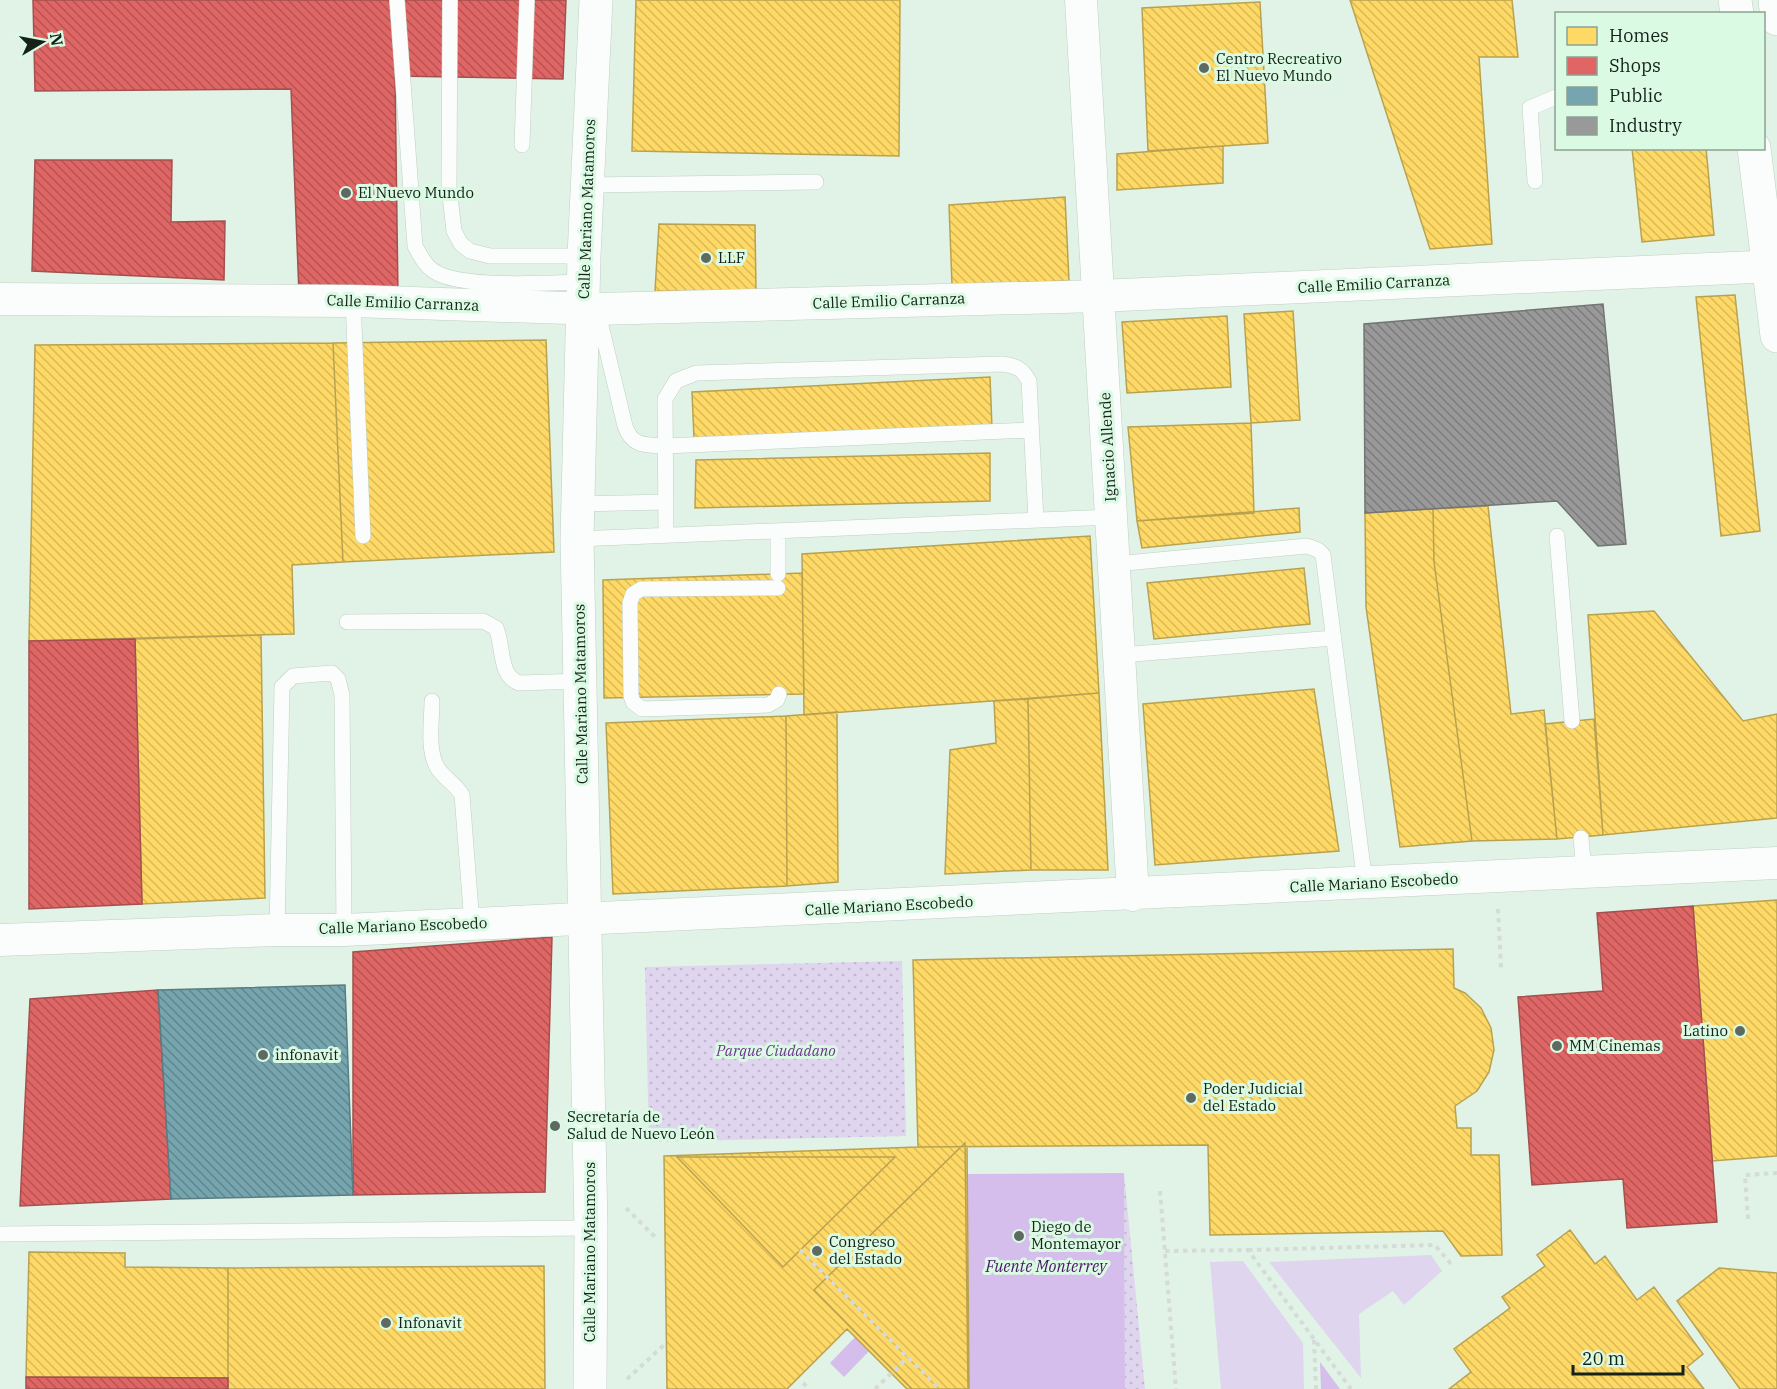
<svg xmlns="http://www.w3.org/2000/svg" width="1777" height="1389" font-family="'IBM Plex Serif',serif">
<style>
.grass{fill:url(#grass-dots)}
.garden{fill:#dfd5ee}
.water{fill:#d6beec}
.homes{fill:url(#homes-back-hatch);stroke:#b9a24f;stroke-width:1.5}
.shops{fill:url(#shops-back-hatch);stroke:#a3514f;stroke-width:1.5}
.public{fill:url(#public-back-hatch);stroke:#597d82;stroke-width:1.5}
.industry{fill:url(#industry-back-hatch);stroke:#727573;stroke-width:1.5}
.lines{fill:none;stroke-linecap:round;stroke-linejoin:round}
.service-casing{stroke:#c1cec4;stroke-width:16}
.minor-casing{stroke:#c1cec4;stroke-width:33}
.tertiary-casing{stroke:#c1cec4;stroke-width:34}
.path{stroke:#d5dbd7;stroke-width:4;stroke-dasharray:4.5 4.5;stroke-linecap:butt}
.service{stroke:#fafdfb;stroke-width:15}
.minor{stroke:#fafdfb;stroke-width:32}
.tertiary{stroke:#fafdfb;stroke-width:33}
.poi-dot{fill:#5d6a61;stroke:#dafae3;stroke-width:2}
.labels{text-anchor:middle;stroke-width:6;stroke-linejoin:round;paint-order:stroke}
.poi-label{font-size:15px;fill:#162119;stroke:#dafae3;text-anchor:start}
.street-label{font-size:15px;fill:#162119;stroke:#dafae3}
.park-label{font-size:15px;font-style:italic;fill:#6c388c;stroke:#dafae3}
.water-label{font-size:16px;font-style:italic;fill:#4d166a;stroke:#dafae3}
</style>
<defs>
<pattern id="grass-dots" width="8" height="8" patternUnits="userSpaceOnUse" patternTransform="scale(1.5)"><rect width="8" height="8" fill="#dfd5ee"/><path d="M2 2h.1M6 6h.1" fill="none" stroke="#bfb7cc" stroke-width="1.8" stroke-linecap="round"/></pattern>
<pattern id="homes-back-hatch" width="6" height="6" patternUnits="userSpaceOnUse" patternTransform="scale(1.5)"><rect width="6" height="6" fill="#ffd966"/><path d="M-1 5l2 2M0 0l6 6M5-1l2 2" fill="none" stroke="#daba58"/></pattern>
<pattern id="shops-back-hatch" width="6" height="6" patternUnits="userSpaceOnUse" patternTransform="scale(1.5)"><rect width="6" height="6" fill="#e06666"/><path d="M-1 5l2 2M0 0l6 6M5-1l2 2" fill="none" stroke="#b55453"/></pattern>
<pattern id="public-back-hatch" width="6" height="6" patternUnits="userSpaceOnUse" patternTransform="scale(1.5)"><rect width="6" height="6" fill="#76a5af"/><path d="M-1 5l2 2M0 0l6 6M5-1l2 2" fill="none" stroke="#60868e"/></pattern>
<pattern id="industry-back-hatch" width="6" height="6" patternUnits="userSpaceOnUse" patternTransform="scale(1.5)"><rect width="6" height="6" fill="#999"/><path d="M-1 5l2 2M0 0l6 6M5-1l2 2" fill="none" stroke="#7c7c7c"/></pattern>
</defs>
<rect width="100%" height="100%" fill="#e1f3e6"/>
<path class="grass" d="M 902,961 L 906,1136 L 649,1142 L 645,967 Z
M 1124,1173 L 1145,1389 L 1125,1389 Z"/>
<path class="garden" d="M 1431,1255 L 1442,1271 L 1404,1305 L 1393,1291 L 1359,1314 L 1361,1378 L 1269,1262 Z
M 1243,1261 L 1303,1343 L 1304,1389 L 1221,1389 L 1210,1262 Z"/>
<path class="water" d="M 1124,1173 L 1125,1389 L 969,1389 L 967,1174 Z
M 862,1330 L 876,1344 L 844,1377 L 830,1363 Z
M 1320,1362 L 1340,1389 L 1321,1389 Z"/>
<path class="homes" d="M 636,0 L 900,0 L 899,156 L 632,151 Z
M 1350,0 L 1512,0 L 1518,57 L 1479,57 L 1492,244 L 1430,249 Z
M 1260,2 L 1268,143 L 1148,151 L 1142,8 Z
M 1223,146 L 1223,183 L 1117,190 L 1117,154 Z
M 1632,148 L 1706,148 L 1714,235 L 1642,242 Z
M 1065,197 L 1069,281 L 952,285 L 949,205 Z
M 659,224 L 755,225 L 756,292 L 655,291 Z
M 1735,295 L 1760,531 L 1721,536 L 1696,297 Z
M 1293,311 L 1300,420 L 1251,423 L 1244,314 Z
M 1227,316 L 1231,387 L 1127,393 L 1122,322 Z
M 546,340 L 554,552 L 343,562 L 333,343 Z
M 333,343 L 343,562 L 292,565 L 294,634 L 29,641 L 35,345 Z
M 990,377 L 992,428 L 694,439 L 692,392 Z
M 1251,423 L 1254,513 L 1137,521 L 1128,427 Z
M 990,453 L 990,501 L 695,508 L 696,460 Z
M 1488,506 L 1511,714 L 1544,710 L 1557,839 L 1472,841 L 1434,562 L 1433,509 Z
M 1299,508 L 1300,532 L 1142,548 L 1137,521 Z
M 1433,509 L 1434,562 L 1472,841 L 1400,847 L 1366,607 L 1365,513 Z
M 1090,536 L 1099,693 L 804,715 L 802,554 Z
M 1304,568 L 1310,624 L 1154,639 L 1147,583 Z
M 802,573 L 804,694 L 604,698 L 603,580 Z
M 1654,611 L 1743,721 L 1777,714 L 1777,818 L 1603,835 L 1588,615 Z
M 261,635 L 265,898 L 142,904 L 135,639 Z
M 1314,689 L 1339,851 L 1155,865 L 1143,704 Z
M 1099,693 L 1108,870 L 1031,870 L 1028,699 Z
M 1028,699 L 1031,870 L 945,874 L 950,750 L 996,743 L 994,701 Z
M 837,712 L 838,882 L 787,886 L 786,716 Z
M 786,716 L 787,886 L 613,894 L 606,723 Z
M 1594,719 L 1603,835 L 1557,839 L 1545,724 Z
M 1777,900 L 1777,1156 L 1712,1161 L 1693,906 Z
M 1453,949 L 1454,988 L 1465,993 L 1481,1008 L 1491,1028 L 1494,1050 L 1489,1072 L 1477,1091 L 1455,1106 L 1457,1128 L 1471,1128 L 1471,1155 L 1499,1155 L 1502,1255 L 1461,1256 L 1443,1231 L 1210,1235 L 1208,1145 L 918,1147 L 913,960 Z
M 965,1143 L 968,1389 L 912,1389 L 814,1290 Z
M 918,1147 L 967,1147 L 969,1389 L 907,1389 L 847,1329 L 787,1389 L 667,1389 L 664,1156 Z
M 677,1157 L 895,1157 L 783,1267 Z
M 1570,1230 L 1595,1264 L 1605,1256 L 1637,1300 L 1654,1287 L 1703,1354 L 1687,1367 L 1704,1389 L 1449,1389 L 1471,1372 L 1454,1349 L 1510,1308 L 1502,1297 L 1545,1266 L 1537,1255 Z
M 29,1252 L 125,1253 L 125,1267 L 228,1268 L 228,1378 L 26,1377 Z
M 544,1266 L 545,1389 L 228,1389 L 228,1268 Z
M 1719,1268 L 1777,1273 L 1777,1389 L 1740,1389 L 1677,1301 Z"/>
<path class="shops" d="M 33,0 L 566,0 L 563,79 L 395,76 L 398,296 L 299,294 L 291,89 L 35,91 Z
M 35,160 L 172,160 L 171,222 L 225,221 L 224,280 L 32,271 Z
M 135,639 L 142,904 L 29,909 L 29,641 Z
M 1693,906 L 1717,1222 L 1627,1228 L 1623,1179 L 1532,1185 L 1518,997 L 1603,991 L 1597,913 Z
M 552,937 L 545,1192 L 353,1195 L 353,952 Z
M 158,990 L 171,1199 L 20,1206 L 30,999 Z
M 26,1377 L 228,1378 L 228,1389 L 26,1389 Z"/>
<path class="public" d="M 345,985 L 353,1195 L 171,1199 L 158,990 Z"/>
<path class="industry" d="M 1603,304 L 1626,544 L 1598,546 L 1557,501 L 1365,513 L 1364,324 Z"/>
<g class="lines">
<g class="service-casing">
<path id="service" d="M 397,0 L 415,246 C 421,257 426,268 439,274 C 470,288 547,283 583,282
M 450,0 L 449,187 L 454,231 L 461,244 L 470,251 L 490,256 L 584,256
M 522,145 L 527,0
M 1535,181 L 1530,108 L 1556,97
M 587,185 L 816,182
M 353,301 L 363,536
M 597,309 L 625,426 C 632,447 646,445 665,446 L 1031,430
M 578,504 L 666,502
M 778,531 L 778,574
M 666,535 L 665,399 L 676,381 L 696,373 L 1002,364 C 1016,366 1022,368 1029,381 L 1036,520
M 1557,536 L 1572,721
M 577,539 L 1112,517
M 1115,564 L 1307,546 L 1318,550 L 1323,555 L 1365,883
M 778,588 L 641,589 L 633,594 L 630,603 L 631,696 L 633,702 L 642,709 L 768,705 L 777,700 L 779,694
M 347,622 L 483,621 L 496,628 C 504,646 498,675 519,683 L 582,681
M 1121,655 L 1334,638
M 432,701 C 432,721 427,749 437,767 C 443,778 455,783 462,795 L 472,924
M 1581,838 L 1584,872
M 277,930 L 282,687 L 293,676 L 332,673 L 338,679 L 342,695 L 344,930
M 0,1234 L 591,1228"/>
</g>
<g class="minor-casing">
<path id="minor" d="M 1081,0 L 1133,895
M 0,299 L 353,301 L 597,309 L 1099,296 L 1777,266
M 0,940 L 277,930 L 344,930 L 1777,863"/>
</g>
<g class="tertiary-casing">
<path id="tertiary" d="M 1735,0 L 1737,14
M 1775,0 L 1777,19
M 1754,148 L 1777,336
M 590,1389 L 591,1228 L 577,539 L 584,256 L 596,0"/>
</g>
<path class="path" d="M 1498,909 L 1501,968
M 1160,1191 L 1176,1389
M 626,1208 L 657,1239
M 1748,1219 L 1745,1175 L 1777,1173
M 800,1250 L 940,1389
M 1248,1250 L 1435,1245 L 1451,1264
M 1165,1251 L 1248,1250 L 1351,1389
M 1314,1340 L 1316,1389
M 627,1379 L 664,1345
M 803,1383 L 809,1389
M 875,1389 L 908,1357"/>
<use href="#service" class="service"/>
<use href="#minor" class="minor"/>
<use href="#tertiary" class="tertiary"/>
</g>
<g class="poi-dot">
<circle cx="1204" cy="68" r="6"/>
<circle cx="346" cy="193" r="6"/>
<circle cx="706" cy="258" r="6"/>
<circle cx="1740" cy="1031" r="6"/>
<circle cx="1557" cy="1046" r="6"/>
<circle cx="263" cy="1055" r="6"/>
<circle cx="1191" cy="1098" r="6"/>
<circle cx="555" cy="1126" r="6"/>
<circle cx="1019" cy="1236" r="6"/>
<circle cx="817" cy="1251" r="6"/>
<circle cx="386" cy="1323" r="6"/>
</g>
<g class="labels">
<g class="poi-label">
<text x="1216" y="64">Centro Recreativo<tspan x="1216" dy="17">El Nuevo Mundo</tspan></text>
<text x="358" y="198">El Nuevo Mundo</text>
<text x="718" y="263">LLF</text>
<text x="1728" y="1036" text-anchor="end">Latino</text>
<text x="1569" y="1051">MM Cinemas</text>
<text x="275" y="1060">infonavit</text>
<text x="1203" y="1094">Poder Judicial<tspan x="1203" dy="17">del Estado</tspan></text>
<text x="567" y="1122">Secretaría de<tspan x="567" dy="17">Salud de Nuevo León</tspan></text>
<text x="1031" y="1232">Diego de<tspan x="1031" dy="17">Montemayor</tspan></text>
<text x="829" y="1247">Congreso<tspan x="829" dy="17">del Estado</tspan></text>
<text x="398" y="1328">Infonavit</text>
</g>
<g class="street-label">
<text transform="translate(587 209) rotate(-88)" y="5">Calle Mariano Matamoros</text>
<text transform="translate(1374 284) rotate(-3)" y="5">Calle Emilio Carranza</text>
<text transform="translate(889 301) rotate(-2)" y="5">Calle Emilio Carranza</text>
<text transform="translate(403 303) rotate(2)" y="5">Calle Emilio Carranza</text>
<text transform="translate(1108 447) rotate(-93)" y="5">Ignacio Allende</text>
<text transform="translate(581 694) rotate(-91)" y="5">Calle Mariano Matamoros</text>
<text transform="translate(1374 883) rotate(-3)" y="5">Calle Mariano Escobedo</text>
<text transform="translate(889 906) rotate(-3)" y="5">Calle Mariano Escobedo</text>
<text transform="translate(403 926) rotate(-2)" y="5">Calle Mariano Escobedo</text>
<text transform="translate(590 1252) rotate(-90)" y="5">Calle Mariano Matamoros</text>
</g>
<g class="park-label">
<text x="776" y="1056">Parque Ciudadano</text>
</g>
<g class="water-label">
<text x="1046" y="1272">Fuente Monterrey</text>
</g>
</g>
<rect x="1555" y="12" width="210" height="138" fill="#dafae3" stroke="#8ca392" stroke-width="1.5"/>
<rect x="1567" y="27" width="30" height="18" fill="#ffd966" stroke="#8ca392" stroke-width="1.5"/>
<text x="1609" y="42" font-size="18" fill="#162119">Homes</text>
<rect x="1567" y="57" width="30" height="18" fill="#e06666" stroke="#8ca392" stroke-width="1.5"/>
<text x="1609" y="72" font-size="18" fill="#162119">Shops</text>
<rect x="1567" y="87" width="30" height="18" fill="#76a5af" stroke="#8ca392" stroke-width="1.5"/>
<text x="1609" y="102" font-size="18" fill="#162119">Public</text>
<rect x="1567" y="117" width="30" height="18" fill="#999999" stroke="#8ca392" stroke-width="1.5"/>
<text x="1609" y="132" font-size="18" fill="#162119">Industry</text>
<g transform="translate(42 42) rotate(80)" stroke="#dafae3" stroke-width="4.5" paint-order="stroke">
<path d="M0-4.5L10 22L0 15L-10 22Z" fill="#162119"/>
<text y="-9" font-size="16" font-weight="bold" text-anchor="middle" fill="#162119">N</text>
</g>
<path d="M1573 1365v9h110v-9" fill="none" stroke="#162119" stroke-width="3"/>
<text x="1582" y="1365" font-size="18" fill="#162119" stroke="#dafae3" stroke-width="4.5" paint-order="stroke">20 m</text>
</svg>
